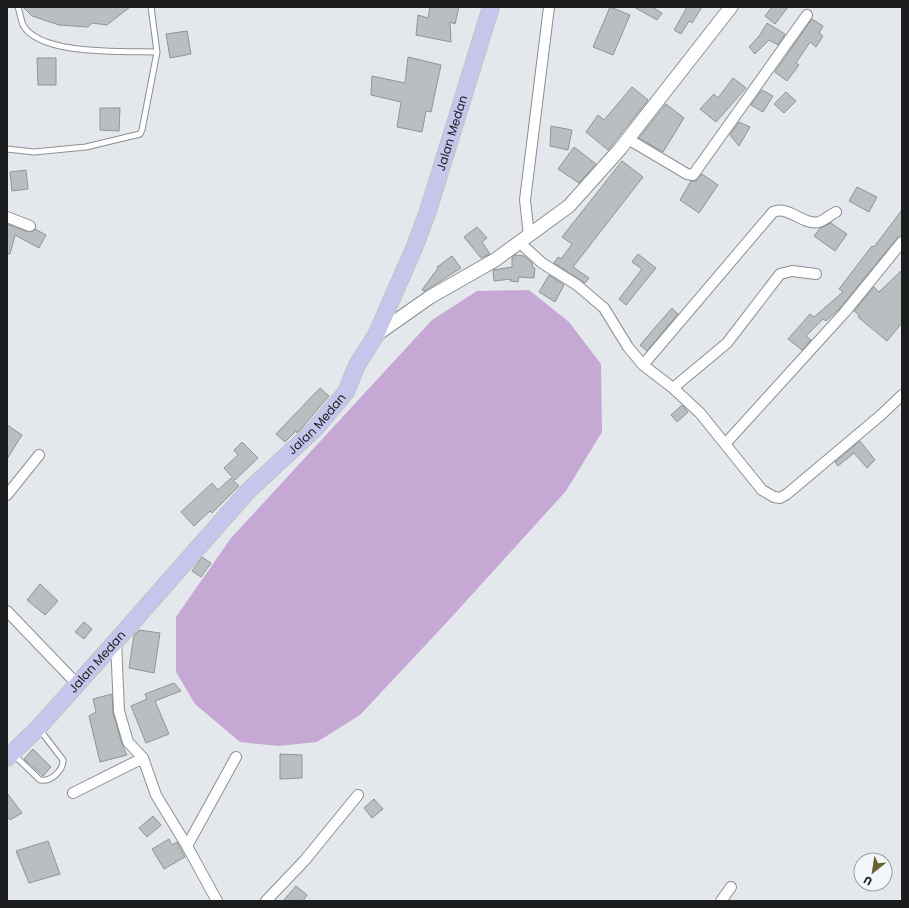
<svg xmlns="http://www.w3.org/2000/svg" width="909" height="908" font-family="Poppins,sans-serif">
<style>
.green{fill:#c6a8d5}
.building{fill:#b9bfc1;stroke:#8f9496}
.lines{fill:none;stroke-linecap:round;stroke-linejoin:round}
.service-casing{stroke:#8c8f93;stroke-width:7}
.minor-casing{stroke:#8c8f93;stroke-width:12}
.tertiary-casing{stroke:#8c8f93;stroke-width:15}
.primary-casing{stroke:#c4c4c4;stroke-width:18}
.service{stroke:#fff;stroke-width:5}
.minor{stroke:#fff;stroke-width:10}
.tertiary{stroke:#fff;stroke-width:13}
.primary{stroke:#c6c6ec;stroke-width:16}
.labels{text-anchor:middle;stroke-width:3.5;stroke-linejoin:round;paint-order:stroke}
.street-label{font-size:12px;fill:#1b1d1e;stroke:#f2f5fa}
</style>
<rect width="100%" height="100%" fill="#e4e8ed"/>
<path class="green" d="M 529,290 L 569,322 L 601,364 L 602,432 L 566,491 L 448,621 L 360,715 L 317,742 L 278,746 L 240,742 L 195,704 L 176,672 L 176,617 L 231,538 L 432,320 L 477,291 Z"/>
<path class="building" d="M 23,7 L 130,7 L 107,25 L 92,23 L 88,27 L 59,25 L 32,16 Z
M 430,7 L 459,7 L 455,24 L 450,22 L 451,42 L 416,35 L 418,15 L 428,18 Z
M 610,7 L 630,15 L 613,55 L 593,47 Z
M 634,7 L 652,7 L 662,13 L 657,20 Z
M 687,7 L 702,7 L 692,23 L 689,21 L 681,34 L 674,30 Z
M 772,7 L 788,7 L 775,24 L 765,16 Z
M 812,19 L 823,26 L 819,33 L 823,36 L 816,47 L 810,42 L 796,63 L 799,65 L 787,81 L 775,72 Z
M 767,23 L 785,34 L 778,45 L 769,40 L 755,54 L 749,47 L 760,35 Z
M 187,31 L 191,54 L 170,58 L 166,34 Z
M 408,57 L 441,65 L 431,112 L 426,111 L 422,132 L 397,127 L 401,102 L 371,95 L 372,76 L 405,83 Z
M 37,58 L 56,58 L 56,85 L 38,85 Z
M 733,78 L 746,88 L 716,122 L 700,109 L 714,94 L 718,98 Z
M 632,87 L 648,100 L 608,150 L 586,132 L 598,115 L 604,120 Z
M 762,90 L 773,96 L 763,112 L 751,105 Z
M 786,92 L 796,101 L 784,113 L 774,104 Z
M 666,104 L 684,118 L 663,152 L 639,138 Z
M 100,108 L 120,108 L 119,131 L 100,130 Z
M 739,122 L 750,127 L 739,146 L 730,135 Z
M 551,126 L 572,130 L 568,150 L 550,146 Z
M 574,147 L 596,164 L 579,183 L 558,169 Z
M 622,161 L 643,177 L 573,267 L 589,278 L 585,283 L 554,263 L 558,257 L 561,259 L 572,244 L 562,237 Z
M 26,170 L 28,189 L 12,191 L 10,172 Z
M 702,174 L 718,185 L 699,213 L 680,200 L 691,181 L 696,181 Z
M 857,187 L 877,197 L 869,212 L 849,201 Z
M 902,210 L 902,236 L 897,238 L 840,308 L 826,321 L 823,319 L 806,336 L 811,340 L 802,350 L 788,339 L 810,314 L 814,317 L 843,292 L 839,289 L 872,246 L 874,247 Z
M 831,223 L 847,234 L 835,251 L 814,236 L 820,228 Z
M 7,224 L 28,232 L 35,229 L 46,235 L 39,248 L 15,235 L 10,254 L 7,254 Z
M 477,227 L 487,238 L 482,242 L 490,254 L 481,258 L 464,237 Z
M 638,254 L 656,268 L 626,305 L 619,299 L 642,269 L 632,262 Z
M 515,255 L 524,256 L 532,263 L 533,268 L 535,268 L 534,278 L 519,277 L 518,282 L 510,281 L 511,279 L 494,281 L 493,270 L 512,267 L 512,258 Z
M 452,256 L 461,268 L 425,291 L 422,290 L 438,268 L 437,267 Z
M 902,270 L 902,323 L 887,341 L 858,317 L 859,315 L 854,311 L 874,287 L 879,292 Z
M 549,275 L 564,285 L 555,302 L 539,292 Z
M 672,308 L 678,314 L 647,351 L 640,345 Z
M 320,388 L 329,396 L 302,428 L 297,433 L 296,431 L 285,442 L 276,434 Z
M 682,405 L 688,412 L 677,422 L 671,415 Z
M 7,425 L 22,435 L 7,459 Z
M 860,441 L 875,460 L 867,468 L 854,453 L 838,466 L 835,462 Z
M 242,442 L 258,458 L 235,480 L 224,468 L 238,455 L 234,450 Z
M 231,478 L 239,486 L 212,513 L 210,511 L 194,526 L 181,512 L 212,483 L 218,490 Z
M 202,557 L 211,563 L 201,577 L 192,571 Z
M 40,584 L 58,601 L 45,615 L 27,600 Z
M 84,622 L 92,629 L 84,639 L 75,632 Z
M 139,630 L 160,633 L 154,673 L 129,668 L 134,635 Z
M 174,683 L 181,691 L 155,701 L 169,734 L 146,743 L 131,706 L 147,699 L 145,694 Z
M 112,694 L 113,713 L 122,744 L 127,755 L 100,762 L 89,716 L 96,712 L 93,699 Z
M 33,749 L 51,767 L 43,776 L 24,759 Z
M 280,754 L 302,755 L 302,778 L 280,779 Z
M 7,793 L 22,813 L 10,820 L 7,816 Z
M 374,799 L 383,809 L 372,818 L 364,808 Z
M 153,816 L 161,825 L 147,837 L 139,828 Z
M 169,839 L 172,845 L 177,842 L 185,857 L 164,869 L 152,849 Z
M 48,841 L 60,874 L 29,883 L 16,851 Z
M 296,886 L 307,895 L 303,901 L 283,901 Z"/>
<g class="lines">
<g class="service-casing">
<path id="service" d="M 18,7 C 20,13 21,20 23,25 C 40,56 125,51 157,52
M 7,149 L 34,152 L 86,147 L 140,134 L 142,130 L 157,52 L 151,7
M 13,754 L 40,780 C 51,782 63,771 63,760 L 40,730"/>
</g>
<g class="minor-casing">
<path id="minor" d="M 628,139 L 687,174 L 693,175 L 807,15
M 7,217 L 30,226
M 529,236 L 525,200 L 549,7
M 520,243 L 542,263 L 577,285 L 604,308 L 628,347 L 643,365 L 673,388 L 700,413 L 762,490 L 774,497 L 780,498 L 787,494 L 881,415 L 902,395
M 643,365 L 773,212 C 789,205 803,226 819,222 C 825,220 830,215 836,212
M 673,388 L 727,343 L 780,274 L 792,271 L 816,274
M 726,443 L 845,312 L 902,242
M 7,495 L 39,455
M 7,611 L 76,683
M 116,641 L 119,711 L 128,742 L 143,758 L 156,795 L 187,846 L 217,901
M 73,793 L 143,758
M 187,846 L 236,757
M 266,901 L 305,860 L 358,795
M 721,901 L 731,887"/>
</g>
<g class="tertiary-casing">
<path id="tertiary" d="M 376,335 L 430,297 L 495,260 L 569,206 L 620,149 L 731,7"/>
</g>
<g class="primary-casing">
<g id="primary">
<path id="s1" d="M 7,758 L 38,728 L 116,641 L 248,491 L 315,429 L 346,392 L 357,365 L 376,335 L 415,246 L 428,211 L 491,7"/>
</g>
</g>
<use href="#service" class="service"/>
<use href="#minor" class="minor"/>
<use href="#tertiary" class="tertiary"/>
<use href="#primary" class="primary"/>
</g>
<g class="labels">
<g class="street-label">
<text dy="4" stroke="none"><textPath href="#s1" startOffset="780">Jalan Medan</textPath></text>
<text dy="4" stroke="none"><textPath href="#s1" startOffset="456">Jalan Medan</textPath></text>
<text dy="4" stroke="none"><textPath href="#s1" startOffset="132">Jalan Medan</textPath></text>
</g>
</g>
<rect width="909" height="908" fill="none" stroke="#1b1d1e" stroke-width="16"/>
<g transform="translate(873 872) rotate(210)"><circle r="19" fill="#f2f5fa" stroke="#9c9fa2"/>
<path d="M0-3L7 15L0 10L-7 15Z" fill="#69612d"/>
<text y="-6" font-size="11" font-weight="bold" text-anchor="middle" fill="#1b1d1e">U</text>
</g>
</svg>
